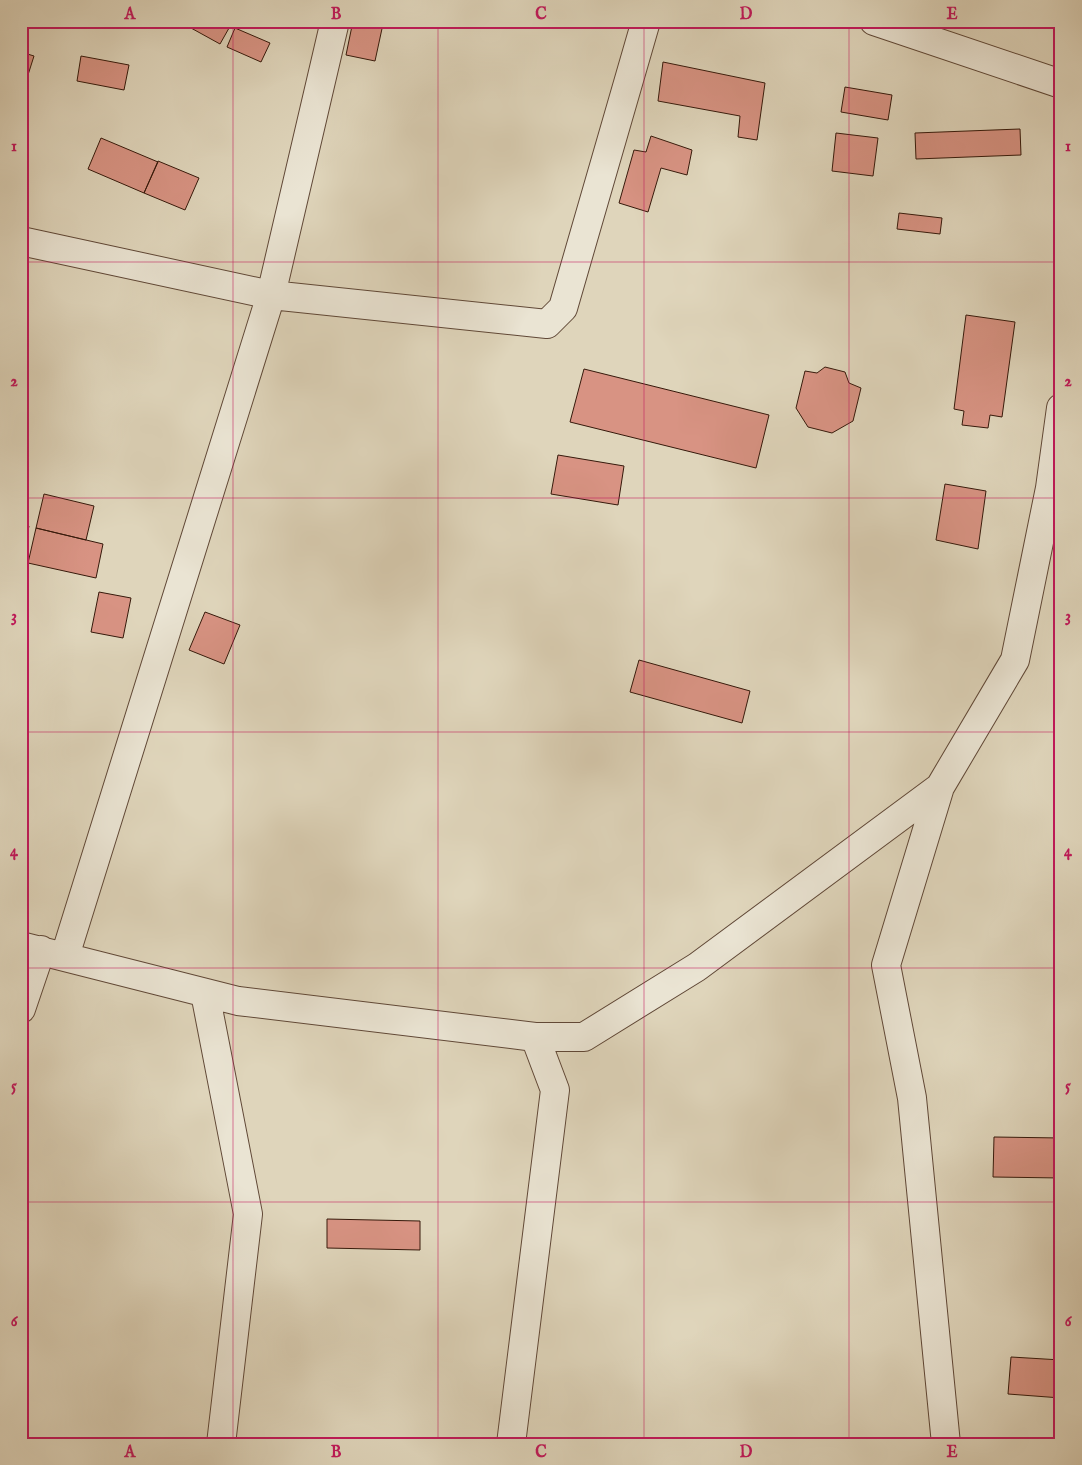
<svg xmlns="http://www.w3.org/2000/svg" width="1082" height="1465" font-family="'IM FELL English',serif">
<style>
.building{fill:#d89383;stroke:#36190b}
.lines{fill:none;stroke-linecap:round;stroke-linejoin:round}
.minor-casing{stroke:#604837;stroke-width:30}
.minor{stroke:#eae4d3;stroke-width:28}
.grid{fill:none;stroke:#c2185b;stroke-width:1;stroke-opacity:0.55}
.neatline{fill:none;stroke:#c2185b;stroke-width:2}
.grid-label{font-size:16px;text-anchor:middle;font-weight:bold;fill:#c2185b}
</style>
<rect width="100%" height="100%" fill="#dfd5bb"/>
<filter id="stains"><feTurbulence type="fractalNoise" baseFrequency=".004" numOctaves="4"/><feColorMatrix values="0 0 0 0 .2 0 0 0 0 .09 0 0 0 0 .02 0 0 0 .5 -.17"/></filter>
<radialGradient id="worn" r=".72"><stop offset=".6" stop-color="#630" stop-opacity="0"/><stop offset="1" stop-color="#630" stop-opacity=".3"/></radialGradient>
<path class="building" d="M 195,21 L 233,21 L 220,44 L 191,28 Z
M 353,21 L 369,21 L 383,24 L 375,61 L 346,55 Z
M 235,28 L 270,43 L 261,62 L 227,47 Z
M 21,52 L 34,56 L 21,97 Z
M 81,56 L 129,65 L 124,90 L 77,81 Z
M 663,62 L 765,83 L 757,140 L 738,137 L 740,116 L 658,101 Z
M 845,87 L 892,95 L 888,120 L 841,112 Z
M 1020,129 L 1021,155 L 916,159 L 915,133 Z
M 836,133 L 878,138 L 873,176 L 832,171 Z
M 651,136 L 692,150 L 687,175 L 661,168 L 648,212 L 619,203 L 634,150 L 646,152 Z
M 101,138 L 158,162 L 144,193 L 88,169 Z
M 158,161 L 199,178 L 185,210 L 144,193 Z
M 899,213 L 942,218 L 940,234 L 897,229 Z
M 966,315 L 1015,322 L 1002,417 L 990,415 L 988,428 L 962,425 L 964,411 L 954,409 Z
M 825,367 L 845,372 L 849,383 L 861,388 L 853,421 L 832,433 L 808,427 L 796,408 L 805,371 L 817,373 Z
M 584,369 L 769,415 L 756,468 L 570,422 Z
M 21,405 L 28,412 L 21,418 Z
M 558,455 L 624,466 L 618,505 L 551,494 Z
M 945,484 L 986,491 L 978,549 L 936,540 Z
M 44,494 L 94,506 L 86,540 L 36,528 Z
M 21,524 L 29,526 L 21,562 Z
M 36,528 L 103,544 L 96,578 L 28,563 Z
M 99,592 L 131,598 L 123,638 L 91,632 Z
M 205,612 L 240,625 L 224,664 L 189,650 Z
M 639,660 L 750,691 L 742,723 L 630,692 Z
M 994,1137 L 1061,1138 L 1061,1178 L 993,1177 Z
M 327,1219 L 420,1221 L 420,1250 L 327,1248 Z
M 1011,1357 L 1061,1360 L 1061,1398 L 1008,1394 Z"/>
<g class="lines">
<g class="minor-casing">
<path id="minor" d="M 874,21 L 1061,84
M 21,241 L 271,295 L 547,324 L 563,308 L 646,21
M 940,787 L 886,965 L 912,1098 L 946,1444
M 21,946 L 238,1001 L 535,1037 L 584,1037 L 697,967 L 940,787 L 1015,660 L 1050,488 L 1061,408
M 65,956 L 271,295 L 335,21
M 205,993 L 248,1214 L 221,1444
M 21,1009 L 41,950
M 511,1444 L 555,1090 L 535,1037"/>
</g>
<use href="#minor" class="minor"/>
</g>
<path class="grid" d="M 233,21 L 233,1444M 438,21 L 438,1444M 644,21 L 644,1444M 849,21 L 849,1444M 21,262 L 1061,262M 21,498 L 1061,498M 21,732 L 1061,732M 21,968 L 1061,968M 21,1202 L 1061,1202"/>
<rect width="1082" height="1465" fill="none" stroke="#dfd5bb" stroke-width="55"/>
<rect x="28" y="28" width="1026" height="1410" class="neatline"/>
<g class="grid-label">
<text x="130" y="19">A</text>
<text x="336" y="19">B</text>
<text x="541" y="19">C</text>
<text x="746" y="19">D</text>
<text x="952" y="19">E</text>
<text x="14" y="151">1</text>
<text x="1068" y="151">1</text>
<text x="14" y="386">2</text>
<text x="1068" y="386">2</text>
<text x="14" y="621">3</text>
<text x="1068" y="621">3</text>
<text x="14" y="856">4</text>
<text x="1068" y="856">4</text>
<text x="14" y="1091">5</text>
<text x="1068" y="1091">5</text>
<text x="14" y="1326">6</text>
<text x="1068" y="1326">6</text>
<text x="130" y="1457">A</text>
<text x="336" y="1457">B</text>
<text x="541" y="1457">C</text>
<text x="746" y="1457">D</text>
<text x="952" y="1457">E</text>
</g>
<rect width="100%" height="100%" filter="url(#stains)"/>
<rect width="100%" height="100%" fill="url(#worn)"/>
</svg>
